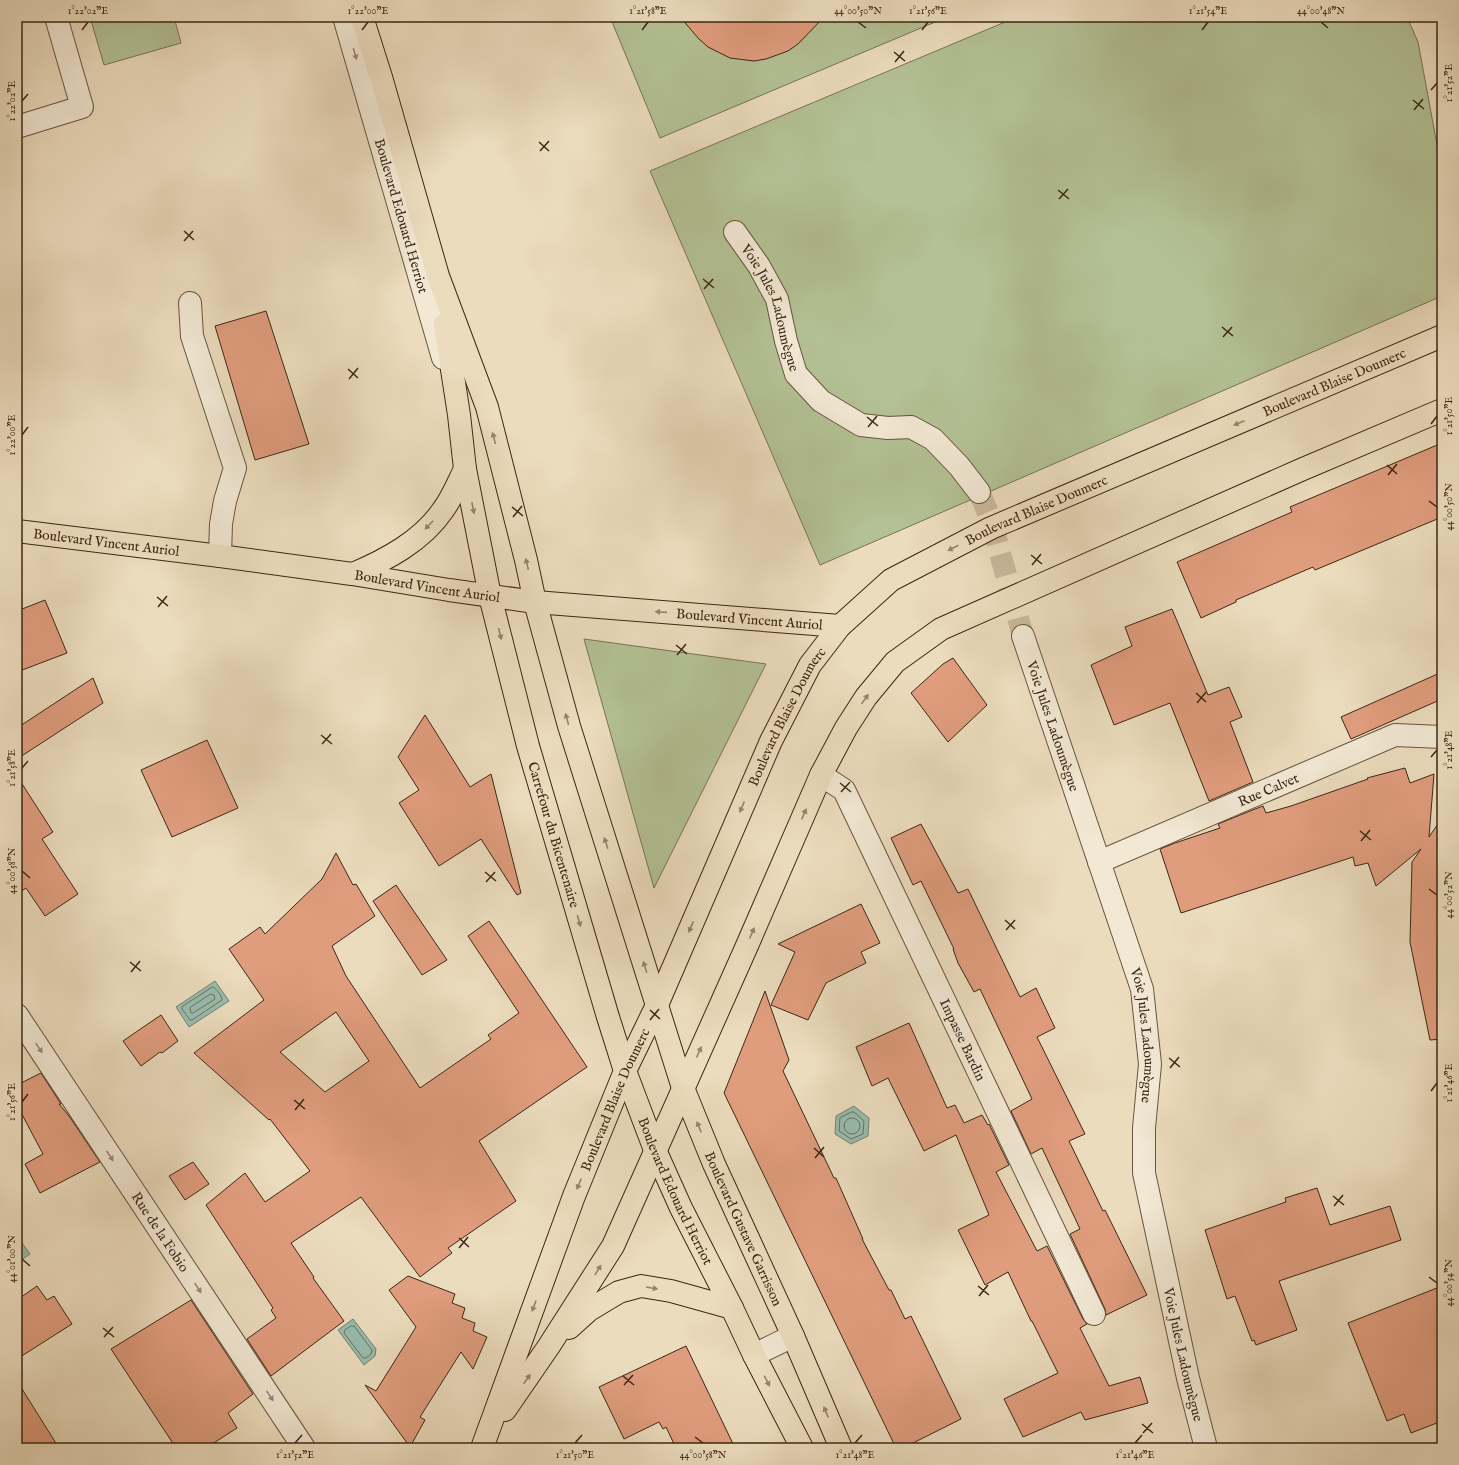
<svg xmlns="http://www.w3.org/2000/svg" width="1459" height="1465" font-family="'IM FELL English',serif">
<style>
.green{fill:#b3c194;stroke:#787454}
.water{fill:#98bcae;stroke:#748071}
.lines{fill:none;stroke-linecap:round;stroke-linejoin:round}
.shore{stroke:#6a7262;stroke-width:1}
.building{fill:#e09d7e;stroke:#3d2715;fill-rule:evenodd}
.minor-tunnel{stroke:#c8b89b;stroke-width:22;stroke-dasharray:22 11;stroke-linecap:butt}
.minor-casing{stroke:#68543f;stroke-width:24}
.major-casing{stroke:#3d2715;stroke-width:24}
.minor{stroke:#f2e8d4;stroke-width:22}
.major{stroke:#ebdcbd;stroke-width:22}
.oneway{fill:#988874}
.oneway2{fill:#948269}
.ticks{fill:none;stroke:#3d2715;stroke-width:1.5}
.labels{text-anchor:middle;stroke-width:4;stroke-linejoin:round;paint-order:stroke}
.street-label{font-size:14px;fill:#3d2715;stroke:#f2e8d4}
.neatline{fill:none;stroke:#3d2715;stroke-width:1.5}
.ticks-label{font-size:10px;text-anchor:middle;fill:#3d2715}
</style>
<rect width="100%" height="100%" fill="#ebdcbd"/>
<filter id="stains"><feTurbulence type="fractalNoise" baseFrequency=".005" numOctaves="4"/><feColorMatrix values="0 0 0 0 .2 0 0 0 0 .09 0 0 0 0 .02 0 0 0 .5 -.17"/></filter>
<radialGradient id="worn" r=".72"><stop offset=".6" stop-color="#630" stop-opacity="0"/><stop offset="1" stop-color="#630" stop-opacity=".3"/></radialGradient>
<path class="green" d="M 90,17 L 174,17 L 181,43 L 104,65 Z
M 610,17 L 947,17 L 660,138 Z
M 1017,17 L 1407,17 L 1418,42 L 1442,172 L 1442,296 L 820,565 L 650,171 Z
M 584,639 L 766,664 L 654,888 Z"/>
<path class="water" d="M 215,981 L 229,1001 L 189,1027 L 176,1007 Z
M 854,1106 L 869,1118 L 868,1136 L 851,1144 L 835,1134 L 836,1116 Z
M 17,1236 L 30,1254 L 17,1263 Z
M 353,1319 L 376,1349 L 375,1356 L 364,1365 L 338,1330 Z"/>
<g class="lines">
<path class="shore" d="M 213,987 C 217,989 222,996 222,1000 L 192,1020 L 190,1020 L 182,1009 L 182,1007 Z
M 211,994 L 214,995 L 215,999 L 193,1013 L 191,1013 L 190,1008 Z
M 852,1112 L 854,1112 L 864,1121 L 863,1134 L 851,1139 L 839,1131 L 840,1118 Z
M844 1126a8 8 0 1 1 16 0a8 8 0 1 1-16 0Z
M 351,1326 L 354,1326 L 372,1350 L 371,1354 L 366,1358 L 363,1358 L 344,1333 L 345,1330 Z"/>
</g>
<path class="building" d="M 680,17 L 824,17 L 798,44 L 788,51 L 766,59 L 754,61 L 730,58 L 708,47 L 699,39 Z
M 266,311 L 309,444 L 255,460 L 215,326 Z
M 1442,443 L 1442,517 L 1315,570 L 1313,567 L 1236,600 L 1236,602 L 1201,618 L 1177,562 L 1292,512 L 1290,507 Z
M 45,600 L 67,653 L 17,672 L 17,611 Z
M 1172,609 L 1208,695 L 1229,687 L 1242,717 L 1230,722 L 1253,782 L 1209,801 L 1170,703 L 1114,725 L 1091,665 L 1132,646 L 1125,627 Z
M 953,658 L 987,705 L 948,742 L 911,693 L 943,664 Z
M 1442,672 L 1442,699 L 1351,739 L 1341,717 Z
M 93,678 L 103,703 L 17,759 L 17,728 Z
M 425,715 L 470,787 L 491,774 L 521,893 L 517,895 L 481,839 L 439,866 L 399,803 L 419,790 L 398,757 Z
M 207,740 L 238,808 L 172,837 L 141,770 Z
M 1405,768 L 1410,783 L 1434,774 L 1429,837 L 1442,818 L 1442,1039 L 1430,1040 L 1410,942 L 1412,862 L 1421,849 L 1376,886 L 1368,863 L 1355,866 L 1353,857 L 1181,913 L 1160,849 L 1175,843 L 1220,828 L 1218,824 L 1255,809 L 1263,806 L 1266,813 L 1291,806 L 1368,779 L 1367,778 Z
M 17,776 L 53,832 L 42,839 L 78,894 L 45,916 L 26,888 L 17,894 Z
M 921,824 L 958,893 L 968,889 L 1020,997 L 1036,988 L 1055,1028 L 1037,1037 L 1085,1134 L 1069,1141 L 1103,1211 L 1105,1210 L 1147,1295 L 1106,1315 L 1105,1309 L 1070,1234 L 1080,1229 L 1042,1148 L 1031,1154 L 1011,1111 L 1032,1099 L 980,989 L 974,992 L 958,963 L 953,949 L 954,949 L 921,881 L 913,885 L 891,838 Z
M 336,853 L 353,885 L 356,884 L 375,916 L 332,946 L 346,976 L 420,1088 L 491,1039 L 488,1035 L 519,1013 L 468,936 L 489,921 L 587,1067 L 479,1141 L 516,1201 L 448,1248 L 452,1253 L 420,1277 L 361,1197 L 291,1243 L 314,1277 L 313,1278 L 344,1321 L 271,1376 L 247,1339 L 276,1318 L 271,1310 L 273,1308 L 206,1205 L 245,1173 L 265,1202 L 310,1171 L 270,1119 L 269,1120 L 194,1053 L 264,1000 L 229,949 L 260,927 L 265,934 L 322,879 ZM 336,1012 L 369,1061 L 325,1092 L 280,1052 Z
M 396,885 L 447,960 L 422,975 L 373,901 Z
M 861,904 L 880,943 L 861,952 L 866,963 L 826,983 L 808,1020 L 771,1005 L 795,952 L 778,944 Z
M 765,991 L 789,1060 L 783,1071 L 834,1178 L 836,1178 L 863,1239 L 862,1239 L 889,1290 L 891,1290 L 905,1319 L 911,1316 L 961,1419 L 903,1448 L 896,1448 L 724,1093 Z
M 161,1015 L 178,1041 L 162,1053 L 160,1052 L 141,1066 L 123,1041 Z
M 909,1023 L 947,1108 L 955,1105 L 964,1123 L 982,1115 L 988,1125 L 989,1124 L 1009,1165 L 996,1172 L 1037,1251 L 1047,1246 L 1083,1319 L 1087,1324 L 1080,1328 L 1109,1386 L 1140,1377 L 1148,1403 L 1085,1420 L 1081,1412 L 1023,1437 L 1004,1399 L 1058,1373 L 1032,1321 L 1031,1321 L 1008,1272 L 985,1285 L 958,1230 L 989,1215 L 956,1135 L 924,1151 L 888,1078 L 872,1086 L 856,1047 Z
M 41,1073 L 61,1104 L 59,1104 L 69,1116 L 100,1162 L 40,1193 L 25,1164 L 43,1154 L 17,1105 L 17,1085 Z
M 193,1162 L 209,1184 L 185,1200 L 169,1176 Z
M 1317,1188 L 1330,1225 L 1390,1206 L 1401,1240 L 1279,1281 L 1297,1330 L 1256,1345 L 1254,1340 L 1252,1341 L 1235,1296 L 1227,1299 L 1205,1230 L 1286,1202 L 1285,1198 Z
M 408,1276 L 455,1294 L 452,1303 L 465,1308 L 462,1318 L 475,1323 L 473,1331 L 487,1337 L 473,1369 L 461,1352 L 420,1417 L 425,1420 L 410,1447 L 365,1385 L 376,1391 L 416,1327 L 389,1290 Z
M 37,1286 L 47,1300 L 54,1296 L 72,1324 L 17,1359 L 17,1300 Z
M 1442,1286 L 1442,1421 L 1411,1433 L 1404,1414 L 1387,1421 L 1348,1323 Z
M 191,1300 L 253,1394 L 228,1413 L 237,1428 L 206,1448 L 176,1448 L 111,1349 Z
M 686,1346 L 735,1448 L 676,1448 L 666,1427 L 663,1429 L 659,1422 L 624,1439 L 599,1387 Z
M 17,1381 L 59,1448 L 17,1448 Z"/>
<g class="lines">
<path class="minor-tunnel" d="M 979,492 L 990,517 L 1023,636"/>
<g class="minor-casing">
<g id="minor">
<path id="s1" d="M 344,17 L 443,358"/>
<path d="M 17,127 L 82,107 L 56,17"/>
<path id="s2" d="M 735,232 L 759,266 L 777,299 L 786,341 L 796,374 L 821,401 L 861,425 L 888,428 L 911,427 L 933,439 L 959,466 L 979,492"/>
<path d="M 190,303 L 192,336 L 235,468 L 225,501 L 221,524 L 220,556"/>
<path id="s3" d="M 1023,636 L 1142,989 L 1150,1064 L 1144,1128 L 1144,1173 L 1188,1378 L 1206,1448"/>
<path id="s4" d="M 821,775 L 844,790 L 1094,1314"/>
<path id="s5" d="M 1099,862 L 1395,735 L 1442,737"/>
<path id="s6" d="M 17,1015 L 304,1448"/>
<path d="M 754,1355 L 793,1336"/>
</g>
</g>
<g class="major-casing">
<g id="major">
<path id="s7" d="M 362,17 L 381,77 L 438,276 L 487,407 L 526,560 L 535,602 L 569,726 L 683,1088 L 714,1164 L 793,1336 L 841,1448"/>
<path id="s8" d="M 445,324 L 459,415 L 465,469 L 490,596 L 528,746 L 608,1017 L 625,1071 L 655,1150 L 681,1208 L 732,1308 L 754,1355 L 802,1448"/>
<path id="s9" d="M 17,531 L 220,556 L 352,574 L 449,590 L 535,602 L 840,626"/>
<path d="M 353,574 C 386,560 422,541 443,510 C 452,498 458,483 465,469"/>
<path d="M 569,1328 L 589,1310 L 619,1292 L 641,1286 L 671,1291 L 732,1308"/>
<path d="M 505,1410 L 549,1346 L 613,1246 L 746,948 L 821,775 L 846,728 L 866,697 L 895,662 L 941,629 L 1303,469 L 1442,410"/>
<path id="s10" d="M 482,1448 L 574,1196 L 625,1071 L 657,1005 L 771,741 L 810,665 L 840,626 L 891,580 L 991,528 L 1442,336"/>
</g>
</g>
<use href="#minor" class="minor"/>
<use href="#major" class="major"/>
</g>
<defs><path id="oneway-solid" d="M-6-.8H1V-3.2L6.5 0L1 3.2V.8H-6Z"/></defs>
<g class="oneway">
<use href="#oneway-solid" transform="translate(355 54) rotate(74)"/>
<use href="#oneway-solid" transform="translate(39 1048) rotate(56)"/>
<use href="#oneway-solid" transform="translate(110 1156) rotate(56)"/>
<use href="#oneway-solid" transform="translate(198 1288) rotate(56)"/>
<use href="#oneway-solid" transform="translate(270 1396) rotate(56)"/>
</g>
<g class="oneway2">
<use href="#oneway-solid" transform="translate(1239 423) rotate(157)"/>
<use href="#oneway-solid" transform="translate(494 438) rotate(-104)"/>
<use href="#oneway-solid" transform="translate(473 508) rotate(79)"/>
<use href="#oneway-solid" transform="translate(429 525) rotate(134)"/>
<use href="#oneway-solid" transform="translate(953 548) rotate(153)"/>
<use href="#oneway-solid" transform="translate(527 564) rotate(-103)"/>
<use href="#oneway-solid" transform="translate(661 612) rotate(-176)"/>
<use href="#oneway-solid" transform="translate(500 634) rotate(76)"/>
<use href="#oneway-solid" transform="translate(865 699) rotate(-55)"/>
<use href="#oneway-solid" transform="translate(567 719) rotate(-105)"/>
<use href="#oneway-solid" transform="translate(742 807) rotate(113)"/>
<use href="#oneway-solid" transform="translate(804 814) rotate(-67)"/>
<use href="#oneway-solid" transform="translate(606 843) rotate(-108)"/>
<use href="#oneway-solid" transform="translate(579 921) rotate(74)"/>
<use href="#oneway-solid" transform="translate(691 927) rotate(113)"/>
<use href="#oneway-solid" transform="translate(752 933) rotate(-67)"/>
<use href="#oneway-solid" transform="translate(645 967) rotate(-107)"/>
<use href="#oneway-solid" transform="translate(699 1052) rotate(-66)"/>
<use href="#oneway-solid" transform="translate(699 1127) rotate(-112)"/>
<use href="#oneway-solid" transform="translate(579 1184) rotate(112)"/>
<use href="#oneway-solid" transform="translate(598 1270) rotate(-58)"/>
<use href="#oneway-solid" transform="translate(652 1288) rotate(10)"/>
<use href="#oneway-solid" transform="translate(534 1306) rotate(110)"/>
<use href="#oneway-solid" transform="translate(527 1379) rotate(-55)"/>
<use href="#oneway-solid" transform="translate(767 1381) rotate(62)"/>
<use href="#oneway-solid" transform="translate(826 1412) rotate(-113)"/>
</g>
<path class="ticks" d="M 858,22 L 866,28M 1321,22 L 1328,28M 82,30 L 88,22M 362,30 L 368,22M 642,30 L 648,22M 922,30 L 928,22M 1202,30 L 1208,22M 894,52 L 905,61M 895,62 L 904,51M 1431,90 L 1437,83M 1413,100 L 1424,109M 22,101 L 28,94M 1414,110 L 1423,99M 539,142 L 549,151M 540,151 L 549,141M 1058,190 L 1069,199M 1059,199 L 1068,189M 184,231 L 194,240M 184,241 L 193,231M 703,279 L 714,288M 704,289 L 713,279M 1222,327 L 1233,336M 1223,337 L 1232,327M 348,369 L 358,378M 349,379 L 358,368M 867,417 L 878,426M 1431,424 L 1437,416M 868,427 L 877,416M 22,435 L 28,427M 1387,465 L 1397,474M 1388,475 L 1397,464M 1429,501 L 1437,507M 512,507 L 523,516M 513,517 L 522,506M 1031,555 L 1042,564M 1032,565 L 1041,554M 157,597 L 168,606M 158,607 L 167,596M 676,645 L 687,654M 677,655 L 686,644M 1196,693 L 1206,702M 1197,703 L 1206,692M 321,735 L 332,744M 322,744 L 331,734M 1431,757 L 1437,750M 22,768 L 28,761M 840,783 L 851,792M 841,792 L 850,782M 1360,831 L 1371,840M 1361,841 L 1370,830M 22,871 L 30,878M 485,872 L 496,881M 486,882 L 495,872M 1429,889 L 1437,895M 1005,920 L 1015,929M 1006,930 L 1015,920M 130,962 L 141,971M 131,972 L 140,961M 650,1010 L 660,1019M 650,1020 L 659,1009M 1169,1058 L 1180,1067M 1170,1068 L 1179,1057M 1431,1091 L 1437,1083M 294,1100 L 305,1109M 22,1102 L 28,1094M 295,1110 L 304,1099M 814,1148 L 824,1157M 815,1158 L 824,1147M 1333,1196 L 1344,1205M 1334,1206 L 1343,1195M 459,1238 L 469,1247M 459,1248 L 468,1237M 22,1259 L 30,1266M 1429,1277 L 1437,1283M 978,1286 L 989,1295M 979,1296 L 988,1285M 103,1328 L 114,1337M 104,1337 L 113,1327M 623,1376 L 634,1385M 624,1385 L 633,1375M 1142,1424 L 1153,1433M 1143,1433 L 1152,1423M 695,1437 L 703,1443M 295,1443 L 302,1435M 575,1443 L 582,1435M 855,1443 L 862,1435M 1135,1443 L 1142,1435"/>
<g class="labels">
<g class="street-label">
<text dy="5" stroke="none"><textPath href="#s1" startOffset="207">Boulevard Edouard Herriot</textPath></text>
<text dy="5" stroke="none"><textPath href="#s2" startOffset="85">Voie Jules Ladoumègue</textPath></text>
<text dy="5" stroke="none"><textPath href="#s10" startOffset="1453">Boulevard Blaise Doumerc</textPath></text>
<text dy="5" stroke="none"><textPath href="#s10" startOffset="1129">Boulevard Blaise Doumerc</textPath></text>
<text dy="5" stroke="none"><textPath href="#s9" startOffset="90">Boulevard Vincent Auriol</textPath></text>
<text dy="5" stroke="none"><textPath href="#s9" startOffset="414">Boulevard Vincent Auriol</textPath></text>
<text dy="5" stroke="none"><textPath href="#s9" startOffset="738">Boulevard Vincent Auriol</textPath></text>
<text dy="5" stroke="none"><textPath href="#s10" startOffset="793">Boulevard Blaise Doumerc</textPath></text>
<text dy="5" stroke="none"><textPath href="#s3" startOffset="95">Voie Jules Ladoumègue</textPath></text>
<text dy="5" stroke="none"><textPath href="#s5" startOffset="184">Rue Calvet</textPath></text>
<text dy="5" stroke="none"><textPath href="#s8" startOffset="523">Carrefour du Bicentenaire</textPath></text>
<text dy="5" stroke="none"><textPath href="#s3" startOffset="419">Voie Jules Ladoumègue</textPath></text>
<text dy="5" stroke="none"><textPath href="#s4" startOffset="304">Impasse Bardin</textPath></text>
<text dy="5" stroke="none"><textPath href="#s10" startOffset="373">Boulevard Blaise Doumerc</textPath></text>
<text dy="5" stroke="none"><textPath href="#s8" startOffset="900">Boulevard Edouard Herriot</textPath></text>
<text dy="5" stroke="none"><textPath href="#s7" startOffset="1272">Boulevard Gustave Garrisson</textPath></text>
<text dy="5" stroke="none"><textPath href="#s6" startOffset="260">Rue de la Fobio</textPath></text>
<text dy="5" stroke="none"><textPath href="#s3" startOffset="743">Voie Jules Ladoumègue</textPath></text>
</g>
</g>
<rect width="1459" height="1465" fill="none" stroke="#ebdcbd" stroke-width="44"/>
<rect x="22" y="22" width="1415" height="1421" class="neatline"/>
<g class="ticks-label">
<text x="88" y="14">1°22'02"E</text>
<text x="368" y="14">1°22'00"E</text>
<text x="648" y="14">1°21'58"E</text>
<text x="858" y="14">44°00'50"N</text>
<text x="928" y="14">1°21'56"E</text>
<text x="1208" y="14">1°21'54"E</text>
<text x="1321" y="14">44°00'48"N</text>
<text transform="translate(1448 83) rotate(-90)" y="4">1°21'52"E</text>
<text transform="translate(11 101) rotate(-90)" y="4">1°22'02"E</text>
<text transform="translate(1448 416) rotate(-90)" y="4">1°21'50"E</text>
<text transform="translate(11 435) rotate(-90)" y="4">1°22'00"E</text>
<text transform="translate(1448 507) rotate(-90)" y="4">44°00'50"N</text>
<text transform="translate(1448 750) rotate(-90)" y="4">1°21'48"E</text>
<text transform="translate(11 768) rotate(-90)" y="4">1°21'58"E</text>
<text transform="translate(11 871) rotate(-90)" y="4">44°00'58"N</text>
<text transform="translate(1448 895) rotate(-90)" y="4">44°00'52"N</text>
<text transform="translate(1448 1083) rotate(-90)" y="4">1°21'46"E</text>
<text transform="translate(11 1102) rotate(-90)" y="4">1°21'56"E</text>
<text transform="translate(11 1259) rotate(-90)" y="4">44°01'00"N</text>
<text transform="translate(1448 1283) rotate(-90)" y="4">44°00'54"N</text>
<text x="295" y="1458">1°21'52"E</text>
<text x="575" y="1458">1°21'50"E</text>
<text x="703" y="1458">44°00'58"N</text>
<text x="855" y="1458">1°21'48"E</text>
<text x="1135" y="1458">1°21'46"E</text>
</g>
<rect width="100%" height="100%" filter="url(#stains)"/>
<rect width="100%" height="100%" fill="url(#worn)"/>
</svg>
